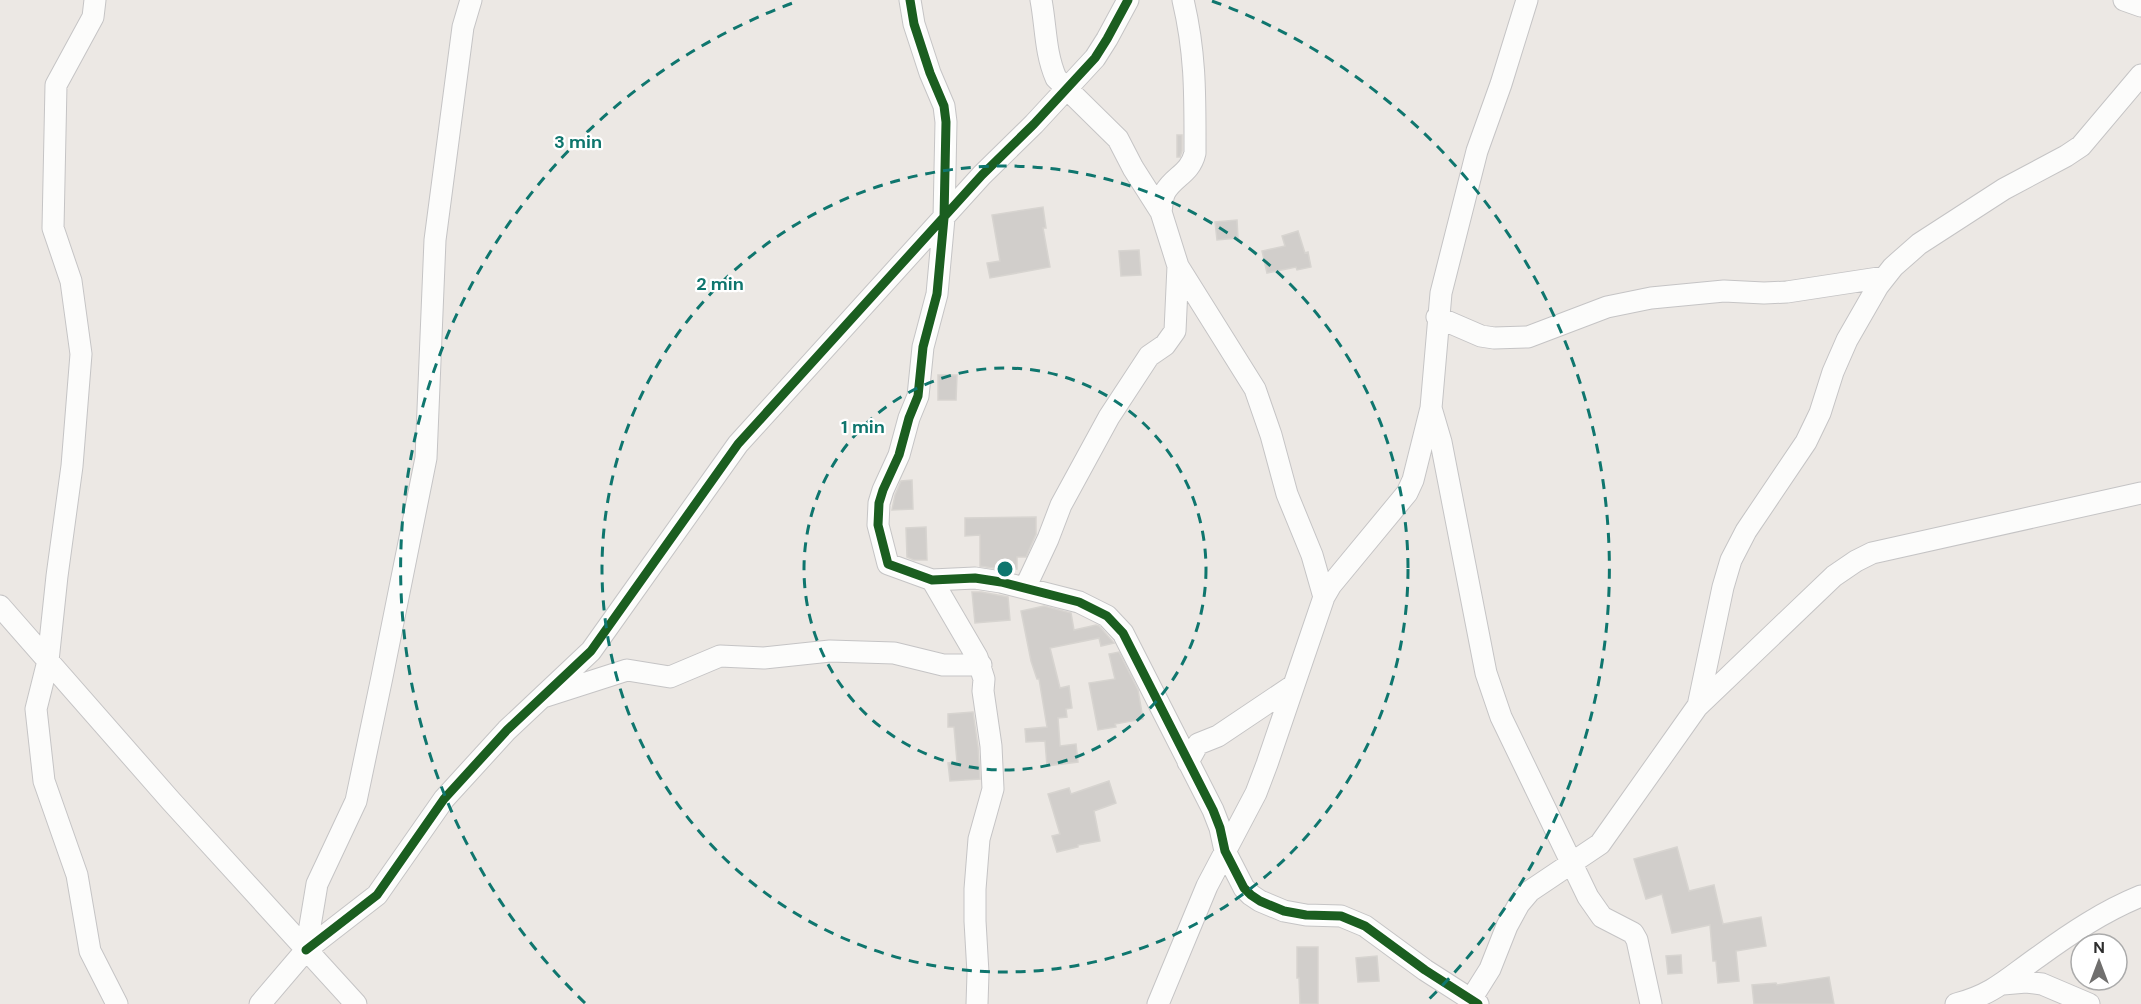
<svg xmlns="http://www.w3.org/2000/svg" width="2141" height="1004" font-family="'DM Sans',sans-serif">
<style>
.building{fill:#d1cecb;stroke:#d7d4d0;stroke-width:1.5}
.lines{fill:none;stroke-linecap:round;stroke-linejoin:round}
.minor-casing{stroke:#c5c4c5;stroke-width:23}
.minor{stroke:#fcfcfb;stroke-width:21}
.cycleway-casing{stroke:#fff;stroke-width:13}
.cycleway{stroke:#1b5e20;stroke-width:9}
.ring{fill:none;stroke:#0f766e;stroke-width:3;stroke-dasharray:10 8}
.centre{fill:#0f766e;stroke:#fff;stroke-width:3}
.ring-label{font-size:18px;text-anchor:middle;font-weight:bold;fill:#0f766e;stroke:#fff;stroke-width:4.5;stroke-linejoin:round;paint-order:stroke}
</style>
<rect width="100%" height="100%" fill="#ece8e4"/>
<path class="building" d="M 1177,135 L 1182,135 L 1182,151 L 1180,157 L 1177,157 Z
M 1043,207 L 1046,228 L 1043,228 L 1050,267 L 990,278 L 987,263 L 1000,261 L 992,215 Z
M 1237,220 L 1238,238 L 1217,240 L 1215,222 Z
M 1298,231 L 1305,253 L 1308,252 L 1311,267 L 1297,270 L 1296,267 L 1267,273 L 1262,251 L 1285,246 L 1282,236 Z
M 1139,250 L 1141,275 L 1121,276 L 1119,251 Z
M 938,375 L 957,375 L 956,400 L 938,400 Z
M 912,480 L 913,509 L 892,510 L 895,495 L 901,481 Z
M 1036,517 L 1036,534 L 1026,557 L 1017,557 L 1017,569 L 1006,570 L 980,566 L 980,535 L 965,536 L 965,518 Z
M 926,527 L 927,560 L 914,560 L 907,557 L 906,528 Z
M 972,592 L 981,592 L 1008,597 L 1010,620 L 975,623 Z
M 1044,606 L 1071,613 L 1074,630 L 1096,625 L 1099,626 L 1114,643 L 1101,646 L 1099,638 L 1050,648 L 1060,688 L 1069,686 L 1072,708 L 1066,709 L 1067,717 L 1058,718 L 1060,746 L 1076,744 L 1078,762 L 1047,766 L 1045,741 L 1026,742 L 1025,729 L 1047,727 L 1039,679 L 1037,679 L 1031,661 L 1021,611 Z
M 1119,652 L 1138,690 L 1143,719 L 1115,724 L 1116,727 L 1098,730 L 1089,683 L 1115,679 L 1109,654 Z
M 973,712 L 978,747 L 980,779 L 950,781 L 948,763 L 957,762 L 954,727 L 948,727 L 948,714 Z
M 1109,781 L 1116,803 L 1094,811 L 1100,841 L 1078,845 L 1078,847 L 1057,852 L 1052,836 L 1060,834 L 1048,794 L 1069,788 L 1071,794 Z
M 1677,847 L 1689,891 L 1714,885 L 1723,924 L 1761,917 L 1766,946 L 1736,951 L 1739,981 L 1718,983 L 1716,961 L 1713,961 L 1710,925 L 1672,933 L 1662,894 L 1646,899 L 1634,859 Z
M 1297,947 L 1318,947 L 1318,1004 L 1300,1004 L 1299,978 L 1297,978 Z
M 1681,955 L 1682,973 L 1668,974 L 1666,956 Z
M 1377,956 L 1379,981 L 1358,982 L 1356,958 Z
M 1829,977 L 1834,1004 L 1754,1004 L 1752,985 L 1776,983 L 1777,985 Z"/>
<g class="lines">
<g class="minor-casing">
<path id="minor" d="M 95,0 L 93,17 L 56,85 L 53,228 L 71,281 L 81,354 L 72,466 L 57,576 L 48,661 L 36,709 L 44,781 L 77,875 L 90,951 L 117,1004
M 910,0 L 914,24 L 930,73 L 944,106 L 946,122 L 944,218 L 937,294 L 923,347 L 918,396 L 909,418 L 899,455 L 883,490 L 879,503 L 878,525 L 888,564 L 932,580 L 975,578 L 1001,582 L 1079,602 L 1107,616 L 1123,633 L 1213,810 L 1220,828 L 1225,851 L 1244,888 L 1251,895 L 1260,901 L 1284,911 L 1306,915 L 1341,916 L 1365,926 L 1425,970 L 1478,1004
M 1041,0 C 1046,26 1045,53 1056,78 L 1118,139 L 1133,168 L 1161,212 L 1178,266 L 1255,389 L 1271,435 L 1287,494 L 1312,555 L 1324,597
M 2124,0 L 2141,6
M 1161,212 C 1162,205 1162,198 1165,192 C 1174,176 1190,174 1195,153 C 1195,97 1196,55 1183,0
M 1437,317 L 1481,336 L 1494,338 L 1528,337 L 1607,307 L 1651,298 L 1724,291 L 1764,293 L 1787,292 L 1885,277
M 1431,408 L 1441,442 L 1486,673 L 1501,717 L 1588,897 L 1602,917 L 1633,933 L 1637,940 L 1651,1004
M 932,580 L 977,657 L 984,679 L 983,691 L 991,746 L 993,789 L 979,839 L 975,889 L 975,921 L 978,973 L 977,1004
M 1025,588 L 1048,539 L 1061,505 L 1109,417 L 1149,356 L 1165,345 L 1175,331 L 1178,266
M 0,606 L 171,801 L 356,1004
M 546,696 L 627,670 L 670,677 L 720,656 L 764,658 L 830,651 L 894,653 L 943,665 L 981,665
M 1698,706 L 1723,587 L 1731,560 L 1746,531 L 1806,442 L 1820,413 L 1833,372 L 1847,340 L 1878,286 L 1893,267 L 1919,244 L 2004,189 L 2066,156 L 2081,146 L 2141,75
M 1188,762 L 1198,744 L 1218,736 L 1294,685
M 306,950 L 377,895 L 444,799 L 507,730 L 591,651 L 738,444 L 982,175 L 1034,124 L 1095,58 L 1107,39 L 1128,0
M 2003,984 L 2026,982 L 2042,984 L 2089,1004
M 260,1004 L 306,950 L 317,884 L 356,801 L 382,677 L 426,458 L 435,240 L 463,27 L 471,0
M 1158,1004 L 1207,886 L 1256,793 L 1267,764 L 1324,597 L 1331,585 L 1407,493 L 1413,480 L 1431,408 L 1441,293 L 1477,151 L 1501,84 L 1527,0
M 1468,1004 L 1490,969 L 1507,926 L 1519,904 L 1530,891 L 1600,844 L 1697,707 L 1834,576 L 1856,561 L 1872,553 L 2141,493
M 1956,1004 C 1994,994 2008,978 2038,957 C 2071,933 2104,911 2141,896"/>
</g>
<use href="#minor" class="minor"/>
<g class="cycleway-casing">
<path id="cycleway" d="M 910,0 L 914,24 L 930,73 L 944,106 L 946,122 L 944,218 L 937,294 L 923,347 L 918,396 L 909,418 L 899,455 L 883,490 L 879,503 L 878,525 L 888,564 L 932,580 L 975,578 L 1001,582 L 1079,602 L 1107,616 L 1123,633 L 1213,810 L 1220,828 L 1225,851 L 1244,888 L 1251,895 L 1260,901 L 1284,911 L 1306,915 L 1341,916 L 1365,926 L 1425,970 L 1478,1004
M 306,950 L 377,895 L 444,799 L 507,730 L 591,651 L 738,444 L 982,175 L 1034,124 L 1095,58 L 1107,39 L 1128,0"/>
</g>
<use href="#cycleway" class="cycleway"/>
</g>
<g class="ring">
<circle cx="1005" cy="569" r="201"/>
<circle cx="1005" cy="569" r="403"/>
<path d="M585 1003A604 604 0 0 1 798 1M1212 1A604 604 0 0 1 1425 1003"/>
</g>
<circle cx="1005" cy="569" r="9" class="centre"/>
<g class="ring-label">
<text x="578" y="148">3 min</text>
<text x="720" y="290">2 min</text>
<text x="863" y="433">1 min</text>
</g>
<g transform="translate(2099 962)"><circle r="28" fill="#ffffff" stroke="#ababab" stroke-width="1.5"/>
<path d="M0-4.5L10 22L0 15L-10 22Z" fill="#706f6e"/>
<text y="-9" font-size="16" font-weight="bold" text-anchor="middle" fill="#2e2e2e">N</text>
</g>
</svg>
